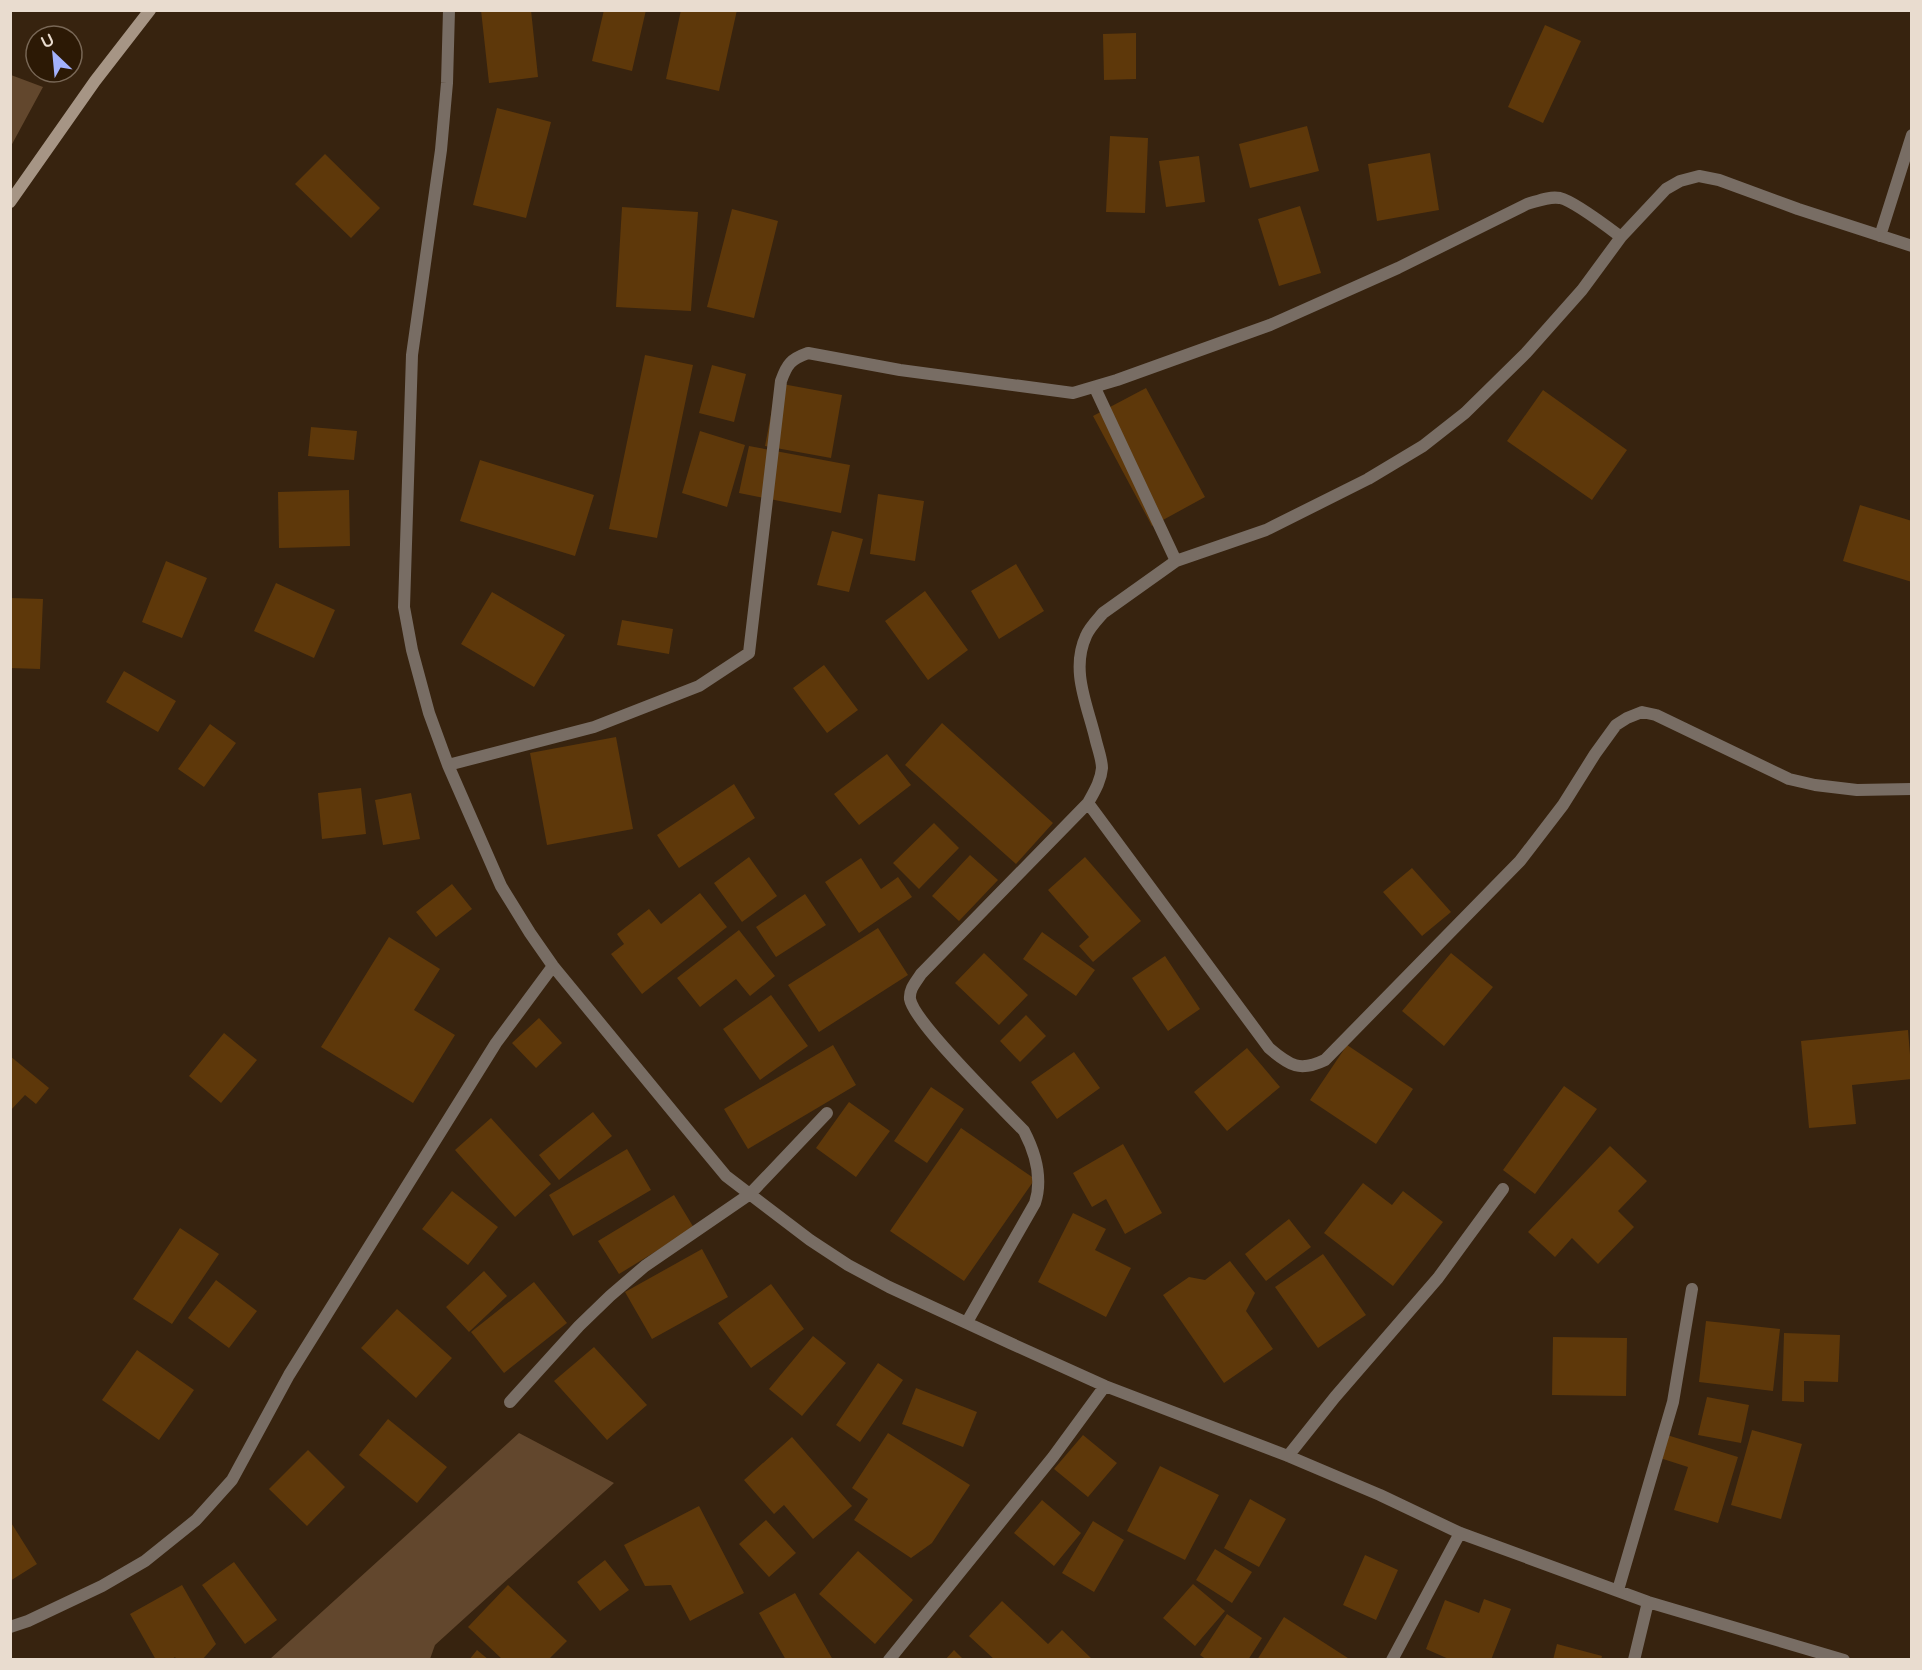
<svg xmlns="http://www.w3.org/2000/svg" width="1922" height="1670" font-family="'Varela Round',sans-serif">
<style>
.green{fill:#62472d}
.building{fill:#5e380a}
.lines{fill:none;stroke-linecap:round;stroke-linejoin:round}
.street{stroke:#786d64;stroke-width:12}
.secondary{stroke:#a69585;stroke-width:12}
</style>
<rect width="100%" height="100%" fill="#37230f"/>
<path class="green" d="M 11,75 L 43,87 L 11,146 L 10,75 Z
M 519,1433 L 614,1483 L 435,1645 L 430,1659 L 270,1659 Z"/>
<path class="building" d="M 481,10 L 531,10 L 538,77 L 489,83 Z
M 604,10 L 646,10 L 632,71 L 592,61 Z
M 681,10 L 737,10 L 719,91 L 666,79 Z
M 1545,25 L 1581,41 L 1543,123 L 1508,107 Z
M 1136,33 L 1136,79 L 1104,80 L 1103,34 Z
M 497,108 L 551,122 L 526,218 L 473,205 Z
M 1307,126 L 1319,171 L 1250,188 L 1239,144 Z
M 1110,136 L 1148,138 L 1145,213 L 1106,212 Z
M 1430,153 L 1439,210 L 1377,221 L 1368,164 Z
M 325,154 L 380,208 L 351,238 L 295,184 Z
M 1199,156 L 1205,202 L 1166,207 L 1159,161 Z
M 1300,206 L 1321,273 L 1279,286 L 1258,219 Z
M 622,207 L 698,212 L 691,311 L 616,307 Z
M 732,209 L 778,221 L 754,318 L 707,307 Z
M 645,355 L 693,365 L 657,538 L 609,529 Z
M 712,365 L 746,374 L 734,422 L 699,413 Z
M 777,383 L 842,395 L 831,458 L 765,446 Z
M 1146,388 L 1205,497 L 1152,526 L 1093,416 Z
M 1543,390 L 1627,450 L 1592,500 L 1507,441 Z
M 311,427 L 357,431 L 354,460 L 308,456 Z
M 700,431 L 745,445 L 727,507 L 682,493 Z
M 749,446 L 850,465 L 841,513 L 739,493 Z
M 480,460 L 594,495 L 575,556 L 460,521 Z
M 349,490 L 350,546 L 279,548 L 278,492 Z
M 878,494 L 924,501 L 915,561 L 870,554 Z
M 1860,505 L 1912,521 L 1912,582 L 1843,561 Z
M 832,531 L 863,539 L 849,592 L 817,585 Z
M 166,561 L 207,578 L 182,638 L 142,622 Z
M 1016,564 L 1044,611 L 999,639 L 971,591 Z
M 276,583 L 335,610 L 314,658 L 254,631 Z
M 925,591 L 968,650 L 928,680 L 885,621 Z
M 492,592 L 565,635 L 534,687 L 461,644 Z
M 10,598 L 43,599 L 40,669 L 10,668 Z
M 622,620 L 673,629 L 669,654 L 617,645 Z
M 824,665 L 858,710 L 827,733 L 793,688 Z
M 124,671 L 176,701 L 158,732 L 106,702 Z
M 942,723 L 1053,823 L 1016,864 L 905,765 Z
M 210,724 L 236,743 L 204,787 L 178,769 Z
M 616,737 L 633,829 L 547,845 L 530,753 Z
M 887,754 L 911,785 L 859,825 L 834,794 Z
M 734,784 L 755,818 L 679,868 L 657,835 Z
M 361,788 L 366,834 L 322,839 L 318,793 Z
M 411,793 L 420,839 L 383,845 L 375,800 Z
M 934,823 L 959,848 L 919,889 L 893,863 Z
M 970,855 L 998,880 L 959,921 L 932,896 Z
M 749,857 L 777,896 L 742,922 L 714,883 Z
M 1085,857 L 1141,921 L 1093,962 L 1079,946 L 1089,937 L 1048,890 Z
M 861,858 L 881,889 L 898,877 L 912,897 L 859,933 L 825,882 Z
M 1412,868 L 1451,912 L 1422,936 L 1383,892 Z
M 452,884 L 472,909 L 436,937 L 416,912 Z
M 700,893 L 727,927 L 642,994 L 611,954 L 624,944 L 617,934 L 649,909 L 661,924 Z
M 805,894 L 826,925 L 776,957 L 756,927 Z
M 878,928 L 908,975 L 819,1032 L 788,985 Z
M 739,930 L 775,976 L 750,996 L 736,979 L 700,1007 L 677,978 Z
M 1042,932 L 1095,970 L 1076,996 L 1023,959 Z
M 389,937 L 440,969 L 414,1010 L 455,1035 L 413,1103 L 321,1047 Z
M 984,953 L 1028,995 L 999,1025 L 955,983 Z
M 1451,953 L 1493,987 L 1444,1046 L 1402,1011 Z
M 1165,956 L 1200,1009 L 1168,1031 L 1132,978 Z
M 771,995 L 808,1046 L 760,1080 L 723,1029 Z
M 1026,1015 L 1046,1036 L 1020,1062 L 1000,1041 Z
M 539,1018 L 562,1043 L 536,1068 L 512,1043 Z
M 1908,1030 L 1912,1079 L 1852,1085 L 1856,1124 L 1809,1128 L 1801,1041 Z
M 224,1033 L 257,1060 L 221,1103 L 189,1076 Z
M 833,1045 L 856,1085 L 748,1149 L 724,1109 Z
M 1347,1045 L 1413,1089 L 1376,1144 L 1310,1100 Z
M 1247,1048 L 1280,1087 L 1227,1131 L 1194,1092 Z
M 1074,1052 L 1100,1088 L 1057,1119 L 1031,1082 Z
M 10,1056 L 49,1088 L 36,1104 L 25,1095 L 10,1111 Z
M 1564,1086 L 1597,1109 L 1535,1194 L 1503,1170 Z
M 931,1087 L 964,1109 L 927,1163 L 894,1141 Z
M 849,1102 L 890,1131 L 856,1177 L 816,1148 Z
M 593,1112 L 612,1136 L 559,1180 L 539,1155 Z
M 491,1118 L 551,1184 L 515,1217 L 455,1150 Z
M 961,1128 L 1035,1179 L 964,1281 L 890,1231 Z
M 1123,1144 L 1162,1213 L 1125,1234 L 1106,1199 L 1092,1207 L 1073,1173 Z
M 1610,1146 L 1647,1181 L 1618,1211 L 1634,1227 L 1598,1264 L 1572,1238 L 1555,1257 L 1528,1232 Z
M 627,1149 L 651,1190 L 573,1236 L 549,1195 Z
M 1363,1183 L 1392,1205 L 1403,1191 L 1443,1222 L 1393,1286 L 1324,1233 Z
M 452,1191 L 498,1227 L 468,1265 L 422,1229 Z
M 674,1195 L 694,1228 L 619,1274 L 598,1241 Z
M 1073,1213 L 1106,1229 L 1095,1250 L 1131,1268 L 1106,1317 L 1038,1282 Z
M 1289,1219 L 1311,1247 L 1266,1281 L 1245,1254 Z
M 180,1228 L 219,1254 L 172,1324 L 133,1299 Z
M 702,1249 L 728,1297 L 652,1339 L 625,1292 Z
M 1323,1254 L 1366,1315 L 1318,1348 L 1275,1287 Z
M 1230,1261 L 1255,1293 L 1246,1311 L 1273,1349 L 1224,1383 L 1163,1295 L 1189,1277 L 1205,1280 Z
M 484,1271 L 507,1296 L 469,1332 L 446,1307 Z
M 216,1280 L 257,1311 L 229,1348 L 188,1318 Z
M 534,1282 L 567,1323 L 504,1373 L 471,1332 Z
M 771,1284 L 804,1329 L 751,1368 L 718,1323 Z
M 397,1309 L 452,1358 L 416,1398 L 361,1348 Z
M 1706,1321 L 1780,1329 L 1773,1391 L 1699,1382 Z
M 1784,1333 L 1840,1335 L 1838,1382 L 1804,1381 L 1804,1402 L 1782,1401 Z
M 813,1336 L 846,1363 L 802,1416 L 769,1389 Z
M 1553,1337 L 1627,1338 L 1626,1396 L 1552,1395 Z
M 594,1347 L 647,1405 L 607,1440 L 554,1381 Z
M 137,1350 L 194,1390 L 159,1440 L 102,1400 Z
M 878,1363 L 903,1380 L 860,1442 L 836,1425 Z
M 916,1388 L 977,1412 L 963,1447 L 902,1424 Z
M 1707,1397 L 1749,1405 L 1741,1443 L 1698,1435 Z
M 388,1419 L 447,1467 L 417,1503 L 359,1455 Z
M 1752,1430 L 1802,1444 L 1781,1519 L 1731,1505 Z
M 888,1433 L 970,1485 L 932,1543 L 911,1558 L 854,1520 L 868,1499 L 852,1488 Z
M 1083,1435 L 1117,1463 L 1088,1497 L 1054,1469 Z
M 1667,1435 L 1738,1457 L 1718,1523 L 1674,1510 L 1688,1467 L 1660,1458 Z
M 792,1437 L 852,1506 L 813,1539 L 784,1505 L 774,1514 L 744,1480 Z
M 308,1450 L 345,1487 L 307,1526 L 269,1489 Z
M 1160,1466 L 1219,1495 L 1185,1560 L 1127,1531 Z
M 1250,1499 L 1286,1519 L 1259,1567 L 1224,1548 Z
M 1042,1500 L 1081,1533 L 1054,1566 L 1014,1533 Z
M 699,1506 L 744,1593 L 690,1621 L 671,1585 L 645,1586 L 624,1545 Z
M 766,1520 L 796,1553 L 769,1577 L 739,1544 Z
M 10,1521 L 37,1564 L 10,1581 Z
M 1093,1521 L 1124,1540 L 1094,1592 L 1062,1573 Z
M 1215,1549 L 1252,1572 L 1232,1603 L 1196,1580 Z
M 858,1551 L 913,1600 L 875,1644 L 819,1594 Z
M 1365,1555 L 1398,1570 L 1376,1620 L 1343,1605 Z
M 605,1560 L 629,1590 L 600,1611 L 577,1582 Z
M 234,1562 L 277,1620 L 245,1644 L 202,1585 Z
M 1193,1584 L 1225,1611 L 1195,1646 L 1163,1618 Z
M 182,1585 L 216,1644 L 202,1660 L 177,1660 L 175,1657 L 171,1660 L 156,1660 L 130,1614 Z
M 508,1585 L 567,1641 L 548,1660 L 503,1660 L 468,1627 Z
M 795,1593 L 833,1660 L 786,1660 L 759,1613 Z
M 1484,1599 L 1511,1609 L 1491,1660 L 1451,1660 L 1426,1649 L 1445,1600 L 1479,1613 Z
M 1002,1601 L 1048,1644 L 1062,1630 L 1093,1660 L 995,1660 L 969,1636 Z
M 1227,1614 L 1262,1638 L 1248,1660 L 1207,1660 L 1200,1655 Z
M 1284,1617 L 1351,1660 L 1257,1660 Z
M 1557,1644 L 1602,1656 L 1601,1660 L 1553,1660 Z
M 477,1650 L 489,1660 L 469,1660 Z
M 954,1650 L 964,1660 L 945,1660 Z"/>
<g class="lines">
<path class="street" d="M 449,10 L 447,83 L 441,150 L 412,355 L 404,607 L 412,650 L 429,713 L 448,765 L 501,886 L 530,933 L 553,966 L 692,1135 L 726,1176 L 810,1240 L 848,1265 L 889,1287 L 1010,1343 L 1105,1386 L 1288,1456 L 1380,1495 L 1460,1533 L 1648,1602 L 1844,1660
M 1880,236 L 1912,135
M 1095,388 L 1176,561
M 448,765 L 594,727 L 699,686 L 749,653 L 781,381 C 787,364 791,359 808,353 L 900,370 L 1073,393 L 1117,380 L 1270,325 L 1398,268 L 1527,204 C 1538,201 1549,196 1560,198 C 1574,201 1609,228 1621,237
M 1088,803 L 1269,1048 C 1290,1066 1300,1072 1325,1060 L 1520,861 L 1563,805 L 1595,754 L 1616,725 L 1627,718 L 1642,712 L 1656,715 L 1789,779 L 1815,785 L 1857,790 L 1912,789
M 967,1322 L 1035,1203 C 1043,1178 1036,1154 1024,1131 C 1003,1109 914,1023 910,999 C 909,989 916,982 921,974 L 1088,803 C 1094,792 1101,781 1102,768 C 1102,760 1098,749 1096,741 C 1088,706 1070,671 1086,636 C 1089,628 1097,620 1103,613 L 1176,561 L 1266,530 L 1368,479 L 1423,446 L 1465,413 L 1526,353 L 1582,290 L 1621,237 L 1666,189 L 1680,181 L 1699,176 L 1719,180 L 1798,209 L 1912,246
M 510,1402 L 579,1326 L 610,1296 L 645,1266 L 750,1194 L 827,1113
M 1288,1456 L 1335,1397 L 1438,1278 L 1503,1189
M 1618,1590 L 1673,1402 L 1692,1289
M 10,1627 L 28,1621 L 102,1586 L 145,1561 L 196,1520 L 232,1480 L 289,1375 L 496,1043 L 553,966
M 889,1660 L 1053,1457 L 1105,1386
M 1392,1660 L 1460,1533
M 1634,1660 L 1648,1602"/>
<path class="secondary" d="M 10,202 L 95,81 L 150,10"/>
</g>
<rect width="1922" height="1670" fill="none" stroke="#e9dccf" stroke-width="24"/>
<g transform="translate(54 54) rotate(334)"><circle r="28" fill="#2c1905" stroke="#786756" stroke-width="1.5"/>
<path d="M0-4.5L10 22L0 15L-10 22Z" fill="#a3b2fd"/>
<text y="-9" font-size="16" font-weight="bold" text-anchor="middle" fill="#e9dccf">U</text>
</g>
</svg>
